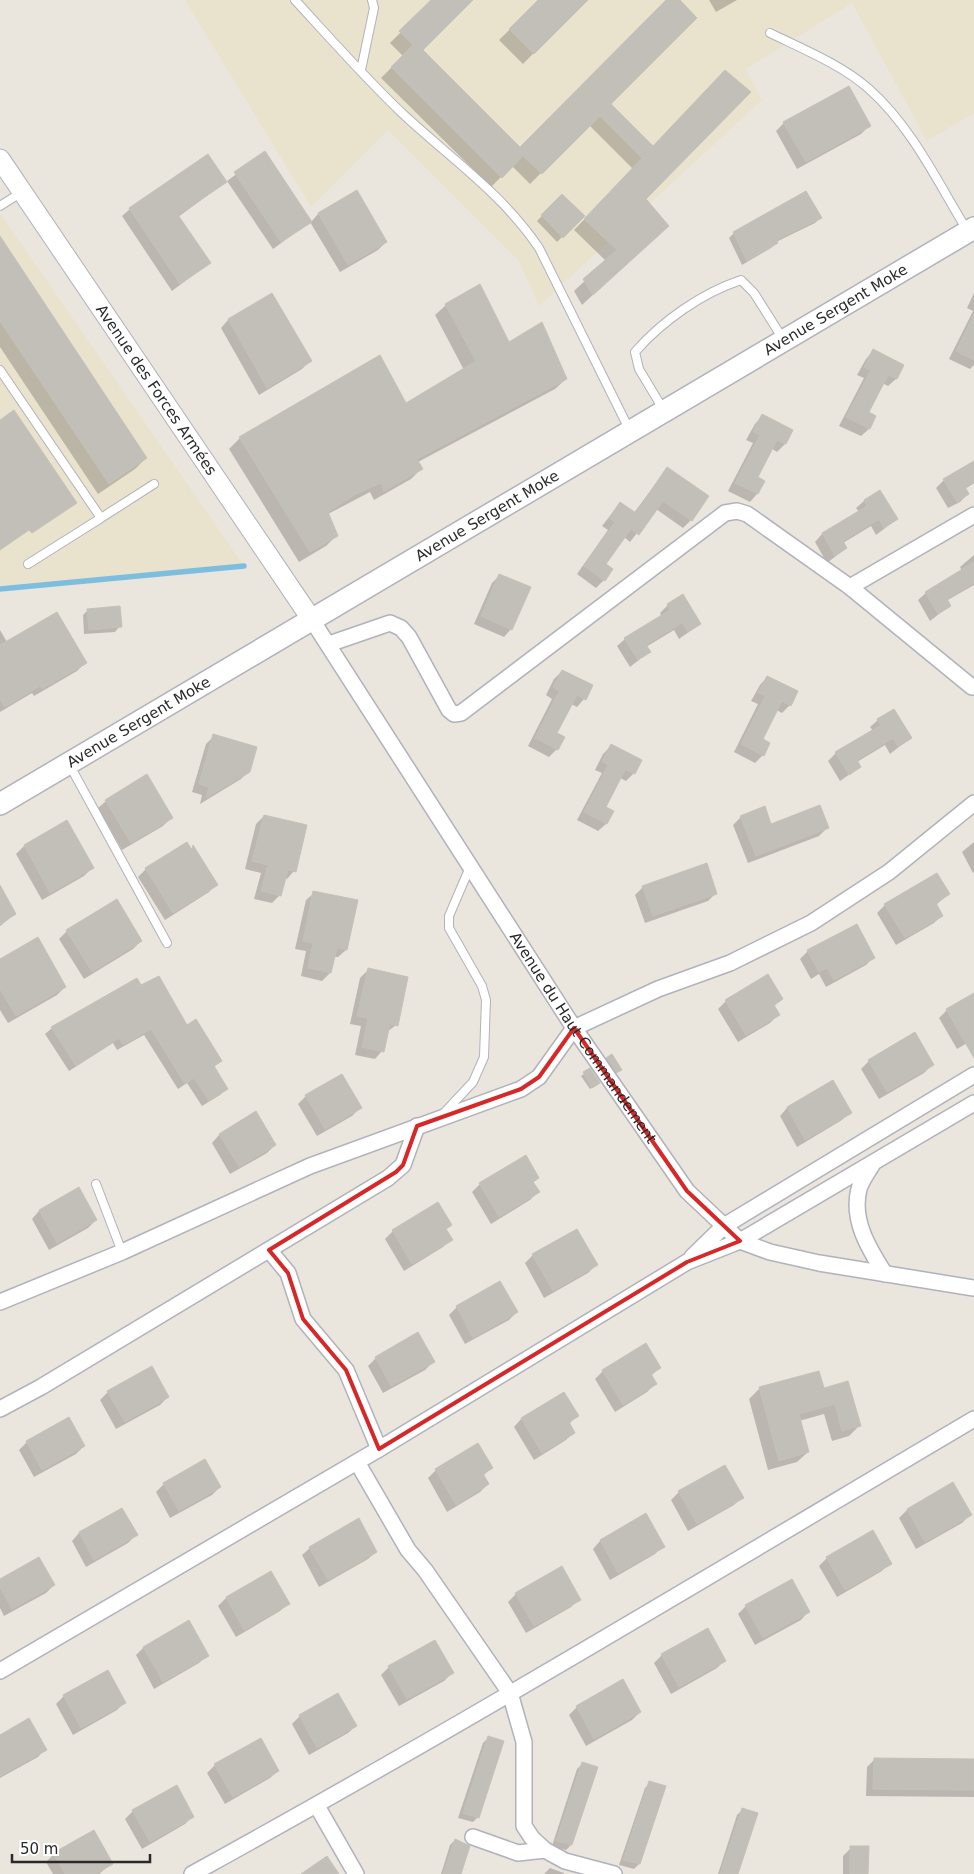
<svg xmlns="http://www.w3.org/2000/svg" width="974" height="1874" font-family="'DejaVu Sans',sans-serif">
<style>
.education{fill:#e9e3ce}
.shadow{fill:#0003}
.lines{fill:none;stroke-linecap:round;stroke-linejoin:round}
.stream{stroke:#7dbedf;stroke-width:5.5}
.building{fill:#c2bfb9;stroke:#c5c1b7}
.service-casing{stroke:#b1b2bb;stroke-width:10}
.minor-casing{stroke:#b1b2bb;stroke-width:18}
.tertiary-casing{stroke:#b1b2bb;stroke-width:21}
.secondary-casing{stroke:#b1b2bb;stroke-width:24}
.service{stroke:#fff;stroke-width:8}
.minor{stroke:#fff;stroke-width:15}
.tertiary{stroke:#fff;stroke-width:19}
.secondary{stroke:#fff;stroke-width:21}
.marked{fill:none;stroke:#d62828;stroke-width:4;stroke-linejoin:round}
.labels{text-anchor:middle;stroke-width:4.5;stroke-linejoin:round;paint-order:stroke}
.street-label{font-size:15px;fill:#292929;stroke:#fff}
</style>
<rect width="100%" height="100%" fill="#eae5dd"/>
<path class="education" d="M 185,0 L 974,0 L 974,113 L 927,141 L 852,3 L 746,69 L 762,100 L 539,306 L 519,261 L 388,130 L 311,207 Z
M 0,213 L 244,566 L 0,589 Z"/>
<path class="shadow" d="M 433,0 L 471,0 L 421,50 L 520,148 L 668,0 L 678,0 L 609,104 L 653,148 L 644,199 L 656,236 L 582,305 L 574,291 L 606,261 L 574,230 L 633,169 L 589,125 L 530,184 L 512,166 L 491,187 L 381,78 L 403,56 L 390,43 Z
M 540,0 L 586,0 L 523,64 L 499,40 Z
M 709,0 L 737,0 L 716,12 Z
M 784,123 L 869,126 L 861,134 L 797,169 L 776,131 Z
M 265,153 L 311,222 L 318,214 L 356,192 L 386,242 L 378,250 L 340,272 L 310,222 L 273,249 L 227,181 Z
M 226,182 L 178,217 L 209,263 L 172,291 L 122,216 L 130,209 Z
M 562,195 L 583,216 L 557,242 L 537,221 Z
M 820,218 L 815,223 L 776,242 L 771,248 L 742,265 L 729,238 L 734,233 Z
M 0,256 L 146,458 L 135,469 L 98,494 L 0,347 Z
M 974,293 L 974,365 L 970,369 L 949,359 L 973,311 L 967,308 Z
M 272,295 L 310,361 L 302,369 L 259,395 L 221,328 L 228,320 Z
M 446,305 L 566,379 L 555,389 L 418,462 L 422,468 L 411,479 L 374,500 L 370,492 L 328,514 L 336,536 L 326,546 L 299,562 L 229,449 L 240,438 L 379,356 L 405,405 L 464,370 L 435,315 Z
M 873,351 L 896,379 L 888,386 L 882,383 L 867,413 L 875,417 L 869,429 L 861,436 L 839,426 L 864,378 L 857,375 L 866,359 Z
M 762,416 L 791,431 L 785,444 L 777,452 L 771,448 L 756,478 L 757,494 L 750,502 L 728,491 L 753,443 L 746,440 L 755,424 Z
M 974,462 L 974,483 L 965,489 L 968,494 L 960,502 L 948,508 L 936,488 L 944,480 Z
M 667,468 L 708,496 L 691,520 L 683,528 L 656,509 L 630,542 L 624,537 L 605,564 L 604,580 L 596,588 L 577,574 L 608,530 L 602,526 L 613,512 L 620,504 L 634,513 Z
M 864,501 L 897,519 L 876,535 L 871,526 L 843,543 L 846,548 L 827,563 L 815,542 L 822,534 L 859,512 L 856,508 Z
M 974,555 L 974,585 L 946,601 L 949,606 L 930,621 L 918,600 L 926,593 L 962,571 L 960,567 Z
M 500,575 L 511,629 L 504,637 L 474,624 L 492,583 Z
M 668,605 L 700,624 L 679,639 L 674,630 L 646,647 L 649,652 L 630,667 L 617,646 L 625,639 L 662,617 L 660,613 Z
M 88,610 L 120,626 L 115,632 L 84,634 L 83,615 Z
M 0,630 L 7,642 L 85,663 L 77,671 L 34,696 L 32,693 L 0,712 Z
M 562,671 L 591,686 L 584,699 L 577,707 L 571,704 L 556,733 L 557,749 L 549,757 L 528,746 L 552,699 L 546,695 L 554,679 Z
M 767,677 L 790,705 L 782,713 L 776,710 L 761,739 L 763,755 L 755,763 L 734,752 L 758,704 L 751,701 L 760,685 Z
M 878,720 L 910,738 L 890,754 L 885,745 L 857,762 L 860,767 L 840,781 L 828,761 L 836,753 L 873,731 L 870,727 Z
M 214,736 L 249,771 L 241,779 L 200,804 L 202,795 L 192,792 L 206,744 Z
M 611,746 L 634,773 L 626,781 L 620,778 L 605,808 L 606,824 L 598,831 L 577,820 L 602,773 L 595,770 L 603,754 Z
M 106,801 L 171,818 L 163,826 L 122,850 L 98,808 Z
M 264,816 L 294,871 L 287,879 L 284,878 L 280,895 L 272,903 L 254,899 L 261,873 L 245,869 L 256,824 Z
M 741,817 L 771,825 L 827,828 L 819,836 L 748,863 L 733,825 Z
M 67,822 L 92,868 L 84,876 L 42,900 L 16,854 L 24,846 Z
M 974,842 L 974,872 L 973,873 L 962,852 Z
M 186,843 L 190,850 L 193,847 L 216,884 L 209,892 L 165,920 L 138,877 L 146,869 Z
M 643,887 L 716,893 L 708,901 L 645,923 L 635,895 Z
M 0,888 L 15,914 L 0,926 Z
M 314,893 L 346,950 L 338,957 L 334,957 L 330,973 L 322,981 L 301,976 L 306,951 L 295,949 L 306,900 Z
M 948,894 L 936,905 L 942,915 L 934,923 L 896,945 L 877,913 L 885,905 Z
M 67,931 L 141,941 L 133,949 L 84,979 L 59,939 Z
M 808,951 L 874,957 L 866,965 L 826,987 L 819,974 L 811,979 L 800,959 Z
M 0,960 L 65,987 L 57,995 L 8,1023 L 0,1010 Z
M 368,970 L 396,1025 L 387,1032 L 382,1051 L 375,1059 L 355,1055 L 361,1026 L 350,1024 L 360,978 Z
M 141,987 L 186,1026 L 220,1061 L 214,1067 L 227,1088 L 220,1095 L 202,1106 L 187,1083 L 178,1089 L 144,1035 L 117,1050 L 113,1043 L 69,1071 L 45,1034 L 52,1028 Z
M 974,995 L 974,1039 L 957,1049 L 939,1018 L 947,1010 Z
M 782,999 L 773,1007 L 778,1015 L 770,1023 L 738,1042 L 718,1009 L 726,1001 Z
M 607,1059 L 618,1071 L 614,1074 L 605,1061 Z
M 869,1061 L 932,1065 L 924,1073 L 879,1099 L 861,1069 Z
M 590,1070 L 597,1085 L 590,1089 L 581,1076 Z
M 833,1082 L 850,1112 L 842,1120 L 797,1147 L 780,1116 L 787,1108 Z
M 306,1096 L 360,1108 L 352,1116 L 317,1136 L 298,1104 Z
M 256,1113 L 275,1145 L 267,1153 L 230,1174 L 212,1143 L 219,1135 Z
M 538,1178 L 532,1183 L 538,1192 L 530,1200 L 491,1224 L 472,1192 L 480,1184 Z
M 78,1189 L 96,1220 L 88,1228 L 49,1250 L 32,1219 L 39,1211 Z
M 451,1225 L 445,1230 L 451,1239 L 443,1247 L 404,1271 L 385,1239 L 393,1231 Z
M 533,1255 L 596,1265 L 588,1273 L 544,1298 L 525,1263 Z
M 457,1307 L 517,1312 L 509,1320 L 465,1344 L 449,1315 Z
M 376,1358 L 433,1362 L 425,1370 L 383,1393 L 368,1366 Z
M 659,1368 L 651,1376 L 655,1384 L 647,1392 L 615,1412 L 595,1379 L 603,1371 Z
M 760,1388 L 823,1389 L 859,1426 L 849,1436 L 832,1441 L 824,1414 L 799,1421 L 808,1452 L 797,1462 L 768,1470 L 749,1399 Z
M 108,1392 L 168,1397 L 160,1405 L 116,1429 L 100,1400 Z
M 564,1393 L 577,1416 L 569,1424 L 574,1432 L 566,1440 L 534,1460 L 514,1427 L 521,1419 Z
M 27,1442 L 84,1446 L 76,1454 L 34,1477 L 19,1450 Z
M 477,1445 L 491,1468 L 483,1476 L 488,1484 L 480,1492 L 447,1512 L 428,1478 L 436,1470 Z
M 164,1484 L 220,1487 L 212,1495 L 170,1518 L 156,1492 Z
M 953,1484 L 970,1515 L 962,1523 L 916,1549 L 899,1518 L 907,1510 Z
M 679,1492 L 742,1497 L 734,1505 L 688,1531 L 671,1500 Z
M 122,1509 L 136,1535 L 128,1543 L 86,1567 L 72,1541 L 79,1533 Z
M 646,1515 L 663,1546 L 655,1554 L 610,1580 L 593,1549 L 600,1541 Z
M 310,1548 L 376,1552 L 368,1559 L 319,1587 L 302,1555 Z
M 827,1558 L 890,1563 L 882,1571 L 837,1597 L 819,1566 Z
M 271,1573 L 288,1604 L 280,1611 L 236,1637 L 218,1606 L 226,1598 Z
M 0,1580 L 54,1585 L 46,1593 L 4,1616 L 0,1608 Z
M 791,1581 L 808,1612 L 801,1620 L 755,1645 L 738,1614 L 746,1606 Z
M 516,1594 L 579,1599 L 571,1607 L 526,1633 L 508,1602 Z
M 143,1648 L 207,1656 L 199,1663 L 154,1689 L 136,1655 Z
M 662,1655 L 725,1660 L 717,1668 L 671,1694 L 654,1663 Z
M 389,1667 L 452,1673 L 444,1681 L 399,1706 L 381,1675 Z
M 107,1672 L 125,1702 L 117,1710 L 73,1735 L 56,1704 L 64,1696 Z
M 577,1707 L 640,1712 L 632,1720 L 586,1746 L 569,1715 Z
M 300,1716 L 356,1726 L 348,1733 L 309,1755 L 292,1724 Z
M 0,1736 L 45,1749 L 38,1757 L 0,1778 Z
M 488,1738 L 478,1817 L 473,1822 L 458,1818 L 483,1743 Z
M 874,1760 L 974,1760 L 974,1797 L 866,1796 L 867,1767 Z
M 582,1764 L 571,1845 L 566,1850 L 552,1846 L 577,1769 Z
M 215,1765 L 278,1771 L 270,1778 L 225,1804 L 207,1773 Z
M 650,1783 L 639,1864 L 634,1869 L 619,1865 L 645,1788 Z
M 742,1810 L 737,1874 L 718,1874 L 737,1815 Z
M 133,1811 L 193,1816 L 185,1824 L 142,1849 L 125,1819 Z
M 455,1840 L 469,1846 L 460,1874 L 441,1874 L 450,1845 Z
M 851,1848 L 867,1874 L 843,1874 L 843,1856 Z
M 54,1854 L 111,1864 L 99,1874 L 53,1874 L 46,1862 Z
M 550,1868 L 564,1873 L 564,1874 L 544,1874 Z"/>
<g class="lines">
<path class="stream" d="M 0,589 L 244,566"/>
</g>
<path class="building" d="M 431,0 L 473,0 L 423,50 L 520,147 L 666,0 L 680,0 L 697,18 L 611,104 L 653,146 L 725,70 L 751,92 L 646,199 L 669,226 L 593,295 L 583,279 L 617,250 L 584,219 L 642,158 L 600,116 L 542,174 L 523,156 L 502,178 L 391,67 L 413,45 L 399,31 Z
M 538,0 L 588,0 L 534,54 L 509,29 Z
M 849,86 L 871,126 L 806,162 L 783,122 Z
M 265,151 L 312,222 L 281,242 L 234,172 Z
M 208,154 L 227,182 L 178,215 L 211,263 L 180,284 L 129,208 Z
M 357,190 L 387,242 L 348,265 L 318,213 Z
M 806,191 L 822,218 L 776,240 L 778,243 L 747,261 L 733,232 Z
M 562,194 L 585,216 L 563,238 L 541,215 Z
M 0,236 L 147,458 L 109,484 L 0,321 Z
M 480,284 L 509,342 L 542,322 L 567,379 L 417,459 L 423,469 L 384,491 L 381,483 L 356,494 L 328,512 L 338,536 L 310,552 L 239,437 L 380,355 L 406,403 L 476,361 L 445,304 Z
M 272,293 L 312,361 L 267,388 L 228,319 Z
M 974,314 L 974,360 L 956,351 Z
M 873,349 L 904,365 L 897,379 L 888,375 L 869,412 L 876,416 L 870,429 L 846,417 L 871,370 L 864,367 Z
M 14,410 L 77,503 L 32,533 L 29,530 L 0,550 L 0,420 Z
M 762,414 L 793,430 L 786,444 L 777,440 L 758,477 L 765,481 L 758,494 L 735,483 L 760,435 L 753,432 Z
M 974,461 L 974,481 L 965,487 L 969,494 L 957,502 L 943,479 Z
M 667,467 L 709,496 L 692,521 L 663,501 L 639,535 L 631,529 L 606,564 L 613,569 L 605,581 L 584,566 L 615,522 L 609,518 L 620,502 L 636,513 Z
M 880,490 L 898,519 L 884,528 L 879,519 L 843,541 L 847,548 L 835,556 L 822,533 L 867,506 L 864,500 Z
M 974,562 L 974,583 L 947,599 L 951,606 L 938,614 L 925,592 Z
M 499,574 L 531,587 L 512,630 L 481,616 Z
M 683,594 L 701,624 L 688,632 L 682,623 L 646,645 L 651,652 L 638,660 L 624,638 L 670,610 L 667,604 Z
M 120,606 L 122,627 L 89,630 L 87,609 Z
M 57,612 L 87,663 L 42,689 L 40,686 L 5,707 L 0,699 L 0,645 Z
M 562,670 L 593,685 L 586,700 L 577,695 L 557,733 L 565,737 L 558,750 L 535,738 L 559,691 L 553,687 Z
M 767,676 L 798,691 L 791,706 L 782,701 L 763,739 L 770,743 L 764,756 L 741,744 L 765,696 L 758,693 Z
M 894,709 L 912,738 L 898,747 L 893,738 L 857,760 L 861,767 L 849,775 L 835,752 L 881,725 L 877,719 Z
M 213,734 L 257,747 L 250,772 L 206,798 L 209,787 L 199,784 Z
M 611,744 L 642,760 L 635,774 L 625,770 L 606,807 L 614,811 L 607,824 L 584,812 L 608,765 L 602,761 Z
M 147,774 L 173,818 L 131,843 L 105,800 Z
M 820,805 L 829,828 L 756,856 L 740,816 L 765,806 L 771,824 Z
M 264,815 L 307,825 L 296,872 L 288,870 L 281,896 L 261,891 L 268,865 L 252,861 Z
M 67,820 L 94,868 L 50,893 L 24,845 Z
M 187,842 L 192,850 L 193,845 L 218,885 L 173,913 L 145,868 Z
M 707,863 L 717,894 L 653,916 L 642,886 Z
M 937,873 L 950,894 L 936,903 L 943,916 L 905,938 L 884,904 Z
M 0,885 L 16,914 L 0,924 Z
M 313,891 L 358,900 L 347,950 L 337,948 L 331,973 L 308,968 L 313,943 L 303,941 Z
M 117,899 L 142,941 L 92,972 L 66,930 Z
M 857,924 L 875,958 L 834,980 L 827,968 L 819,972 L 807,950 Z
M 38,937 L 66,987 L 16,1016 L 0,989 L 0,959 Z
M 368,968 L 408,977 L 398,1026 L 390,1024 L 384,1052 L 362,1047 L 368,1018 L 357,1016 Z
M 768,974 L 783,999 L 774,1005 L 780,1015 L 746,1035 L 725,1000 Z
M 159,976 L 187,1025 L 196,1019 L 222,1061 L 214,1066 L 228,1089 L 209,1101 L 194,1078 L 185,1084 L 151,1029 L 123,1045 L 119,1038 L 76,1066 L 51,1027 L 137,978 L 141,985 Z
M 974,993 L 974,1058 L 946,1009 Z
M 915,1032 L 934,1065 L 887,1092 L 868,1060 Z
M 612,1054 L 622,1070 L 616,1073 L 606,1058 Z
M 590,1068 L 600,1083 L 592,1088 L 583,1072 Z
M 342,1074 L 362,1108 L 325,1129 L 305,1095 Z
M 833,1080 L 852,1113 L 805,1140 L 787,1107 Z
M 256,1111 L 276,1145 L 239,1167 L 219,1134 Z
M 526,1155 L 539,1178 L 533,1182 L 540,1192 L 499,1217 L 479,1183 Z
M 79,1187 L 97,1220 L 57,1243 L 39,1210 Z
M 438,1202 L 452,1225 L 446,1229 L 453,1240 L 412,1264 L 392,1230 Z
M 577,1229 L 598,1265 L 553,1291 L 532,1254 Z
M 500,1281 L 518,1312 L 473,1338 L 456,1306 Z
M 418,1332 L 435,1362 L 391,1386 L 375,1357 Z
M 646,1343 L 661,1368 L 651,1374 L 657,1384 L 623,1405 L 602,1370 Z
M 152,1366 L 169,1397 L 125,1422 L 107,1391 Z
M 819,1371 L 824,1388 L 848,1381 L 861,1426 L 842,1431 L 835,1404 L 799,1414 L 809,1452 L 779,1461 L 759,1387 Z
M 564,1392 L 579,1416 L 569,1422 L 575,1433 L 542,1453 L 521,1418 Z
M 69,1417 L 85,1446 L 42,1470 L 26,1441 Z
M 478,1443 L 493,1468 L 483,1474 L 489,1484 L 456,1505 L 435,1469 Z
M 205,1459 L 221,1487 L 179,1511 L 163,1483 Z
M 725,1465 L 744,1498 L 697,1524 L 678,1491 Z
M 953,1482 L 972,1515 L 925,1542 L 907,1509 Z
M 122,1508 L 138,1535 L 94,1560 L 79,1532 Z
M 646,1513 L 665,1547 L 618,1573 L 600,1540 Z
M 359,1518 L 377,1552 L 328,1580 L 309,1547 Z
M 873,1530 L 892,1564 L 845,1590 L 826,1557 Z
M 39,1557 L 55,1585 L 12,1609 L 0,1587 L 0,1579 Z
M 562,1566 L 581,1600 L 534,1626 L 515,1593 Z
M 271,1571 L 290,1604 L 244,1630 L 226,1597 Z
M 792,1579 L 810,1612 L 763,1638 L 745,1605 Z
M 189,1620 L 209,1656 L 163,1682 L 143,1647 Z
M 708,1628 L 726,1661 L 679,1687 L 661,1654 Z
M 435,1640 L 454,1673 L 407,1699 L 388,1666 Z
M 108,1670 L 126,1703 L 81,1728 L 63,1695 Z
M 623,1679 L 641,1712 L 594,1739 L 576,1706 Z
M 338,1693 L 357,1726 L 317,1748 L 299,1715 Z
M 29,1718 L 47,1750 L 0,1776 L 0,1735 Z
M 488,1736 L 504,1741 L 479,1818 L 463,1813 Z
M 261,1738 L 279,1771 L 233,1797 L 214,1764 Z
M 874,1758 L 974,1759 L 974,1790 L 873,1789 Z
M 582,1762 L 598,1767 L 572,1845 L 556,1841 Z
M 649,1781 L 666,1786 L 640,1864 L 623,1860 Z
M 177,1785 L 194,1817 L 150,1842 L 132,1810 Z
M 742,1808 L 758,1813 L 738,1874 L 720,1874 Z
M 94,1830 L 113,1864 L 95,1874 L 65,1874 L 53,1853 Z
M 455,1839 L 470,1846 L 461,1874 L 443,1874 Z
M 850,1846 L 869,1846 L 868,1874 L 850,1874 Z
M 327,1856 L 339,1874 L 301,1874 Z"/>
<g class="lines">
<g class="service-casing">
<path id="service" d="M 295,0 C 330,38 365,78 403,114 C 449,157 503,194 539,248 L 630,431
M 770,33 C 803,49 842,65 869,89 C 912,127 938,183 967,230
M 361,70 L 374,8 L 372,0
M 0,206 L 22,192
M 0,370 L 101,518 L 28,564
M 663,409 L 639,369 L 635,352 C 662,321 702,293 741,280 L 754,293 L 783,339
M 101,518 L 154,484
M 69,764 L 167,943
M 443,1114 L 473,1082 L 484,1057 L 486,1000 L 482,986 L 449,928 L 449,916 L 470,867
M 96,1184 L 122,1252"/>
</g>
<g class="minor-casing">
<g id="minor">
<path d="M 850,587 L 972,687"/>
<path id="s1" d="M 312,620 L 574,1028 L 687,1191 L 740,1241 L 770,1252 L 819,1263 L 974,1288"/>
<path d="M 329,644 L 390,623 L 401,628 L 409,637 L 449,710 L 454,714 L 461,713 L 725,513 L 737,511 L 747,514 L 850,587 L 974,515"/>
<path d="M 872,1165 C 868,1172 861,1181 859,1189 C 851,1220 869,1249 885,1274"/>
<path d="M 269,1250 L 288,1273 L 303,1319 L 346,1370 L 379,1449"/>
<path d="M 692,1257 L 724,1226 L 974,1075"/>
<path d="M 0,1302 L 122,1252 L 310,1166 L 521,1089 L 539,1077 L 574,1028 L 658,989 L 730,963 L 811,923 L 889,872 L 974,803"/>
<path d="M 0,1409 L 41,1387 L 388,1178 L 403,1165 L 417,1126"/>
<path d="M 357,1462 L 408,1550 L 425,1570 L 510,1693 L 524,1742 L 524,1826 L 532,1838 L 545,1850 L 565,1861 L 614,1874"/>
<path d="M 0,1671 L 379,1449 L 687,1262 L 740,1241 L 974,1103"/>
<path d="M 317,1806 L 356,1874"/>
<path d="M 473,1837 L 518,1853 L 545,1850"/>
<path d="M 192,1874 C 456,1729 714,1573 974,1419"/>
</g>
</g>
<g class="tertiary-casing">
<g id="tertiary">
<path id="s2" d="M 0,159 L 312,620"/>
</g>
</g>
<g class="secondary-casing">
<g id="secondary">
<path id="s3" d="M 0,804 L 974,228"/>
</g>
</g>
<use href="#service" class="service"/>
<use href="#minor" class="minor"/>
<use href="#tertiary" class="tertiary"/>
<use href="#secondary" class="secondary"/>
</g>
<path class="marked" d="M 574,1028 L 687,1191 L 740,1241 L 687,1262 L 379,1449 L 346,1370 L 303,1319 L 288,1273 L 269,1250 L 396,1172 L 403,1165 L 417,1126 L 521,1089 L 539,1077 Z"/>
<g class="labels">
<g class="street-label">
<text dy="5" stroke="none"><textPath href="#s3" startOffset="971">Avenue Sergent Moke</textPath></text>
<text dy="5" stroke="none"><textPath href="#s2" startOffset="279">Avenue des Forces Armées</textPath></text>
<text dy="5" stroke="none"><textPath href="#s3" startOffset="566">Avenue Sergent Moke</textPath></text>
<text dy="5" stroke="none"><textPath href="#s3" startOffset="161">Avenue Sergent Moke</textPath></text>
<text dy="5" stroke="none"><textPath href="#s1" startOffset="498">Avenue du Haut Commandement</textPath></text>
</g>
</g>
<path d="M12 1854v8h138v-8" fill="none" stroke="#292929" stroke-width="2.5"/>
<text x="20" y="1854" font-size="15" fill="#292929" stroke="#ffffff" stroke-width="4" paint-order="stroke">50 m</text>
</svg>
